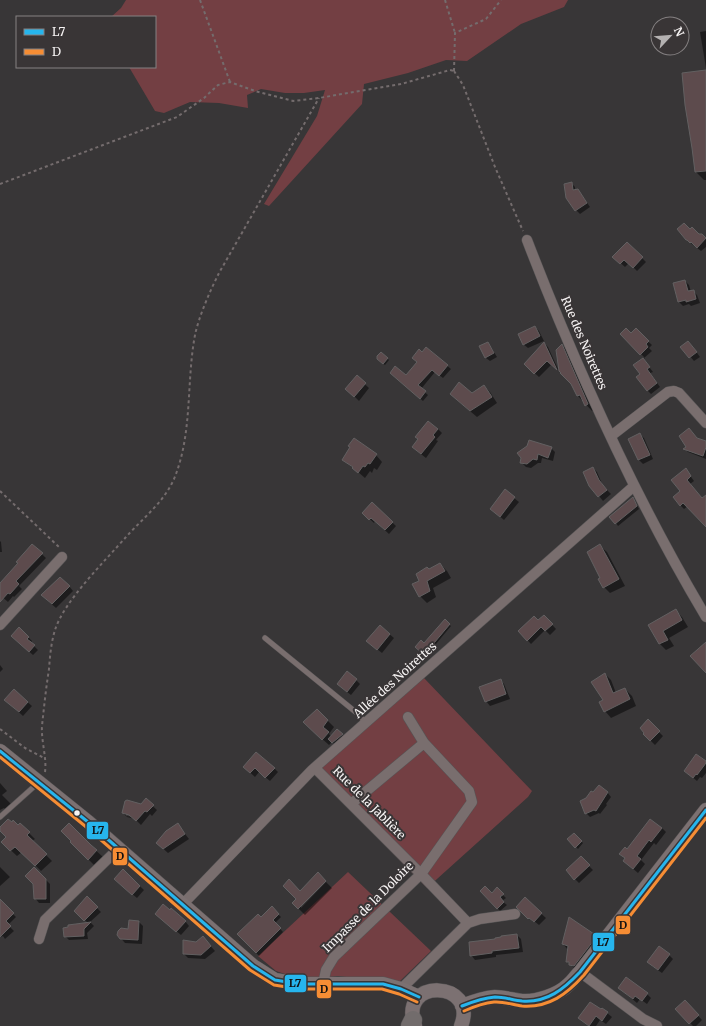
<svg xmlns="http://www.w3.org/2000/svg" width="706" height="1026" font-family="Merriweather,serif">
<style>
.green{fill:#733f43}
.shadow{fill:#0007;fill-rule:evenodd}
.building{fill:#5d4b4d;stroke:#626061}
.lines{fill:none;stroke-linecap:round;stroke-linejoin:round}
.lane-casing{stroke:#565455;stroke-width:6}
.street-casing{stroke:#565455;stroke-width:11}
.secondary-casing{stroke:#565455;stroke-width:15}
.highway-casing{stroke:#565455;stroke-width:19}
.path{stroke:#746c6d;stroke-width:2;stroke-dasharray:3 3;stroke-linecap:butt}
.lane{stroke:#796e6e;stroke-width:5}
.street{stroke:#796e6e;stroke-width:10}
.secondary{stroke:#7c7172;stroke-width:14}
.highway{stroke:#726c6c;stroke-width:18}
.bus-1-casing{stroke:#393536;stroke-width:6}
.bus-2-casing{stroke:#393536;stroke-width:6}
.bus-1{stroke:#26b5ed;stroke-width:3}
.bus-2{stroke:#f68d34;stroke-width:3}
.bus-dot{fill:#f6f3f3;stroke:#393536;stroke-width:1.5}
.labels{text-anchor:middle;stroke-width:4;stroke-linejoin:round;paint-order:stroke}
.street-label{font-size:12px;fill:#f6f3f3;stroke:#393536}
.line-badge{stroke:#393536;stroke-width:1.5}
.pale-badge-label{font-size:11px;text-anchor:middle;font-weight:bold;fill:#111}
</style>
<rect width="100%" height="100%" fill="#383637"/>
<path class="green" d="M 126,0 L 568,0 L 564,7 L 521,24 L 467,61 L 446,60 L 408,73 L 364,84 L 362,104 L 269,206 L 264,204 L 317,116 L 325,90 L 304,93 L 285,93 L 261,89 L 247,95 L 248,108 L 219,103 L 190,102 L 164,113 L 155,111 L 129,67 L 155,67 L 155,17 L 111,17 L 121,8 Z
M 424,678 L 532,791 L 528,797 L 427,888 L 314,773 Z
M 348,872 L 431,951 L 398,983 L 338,976 L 303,980 L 276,971 L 258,956 Z"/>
<path class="shadow" d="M 706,31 L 706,68 L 700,32 Z
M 706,110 L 706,180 L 704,180 L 696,172 Z
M 571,183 L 575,187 L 575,190 L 581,194 L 590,207 L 580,214 L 576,210 Z
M 690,230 L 702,235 L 706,239 L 706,247 L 701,251 L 687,240 Z
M 627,243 L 646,262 L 637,271 L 629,263 L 625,267 L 614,257 Z
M 685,281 L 689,285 L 691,292 L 693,291 L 697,295 L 700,303 L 691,306 L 689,304 L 683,306 L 679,302 L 675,284 Z
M 535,327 L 539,331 L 544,341 L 528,348 L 523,344 Z
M 636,330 L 652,345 L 649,348 L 652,351 L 643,359 L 653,372 L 650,373 L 660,387 L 651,394 L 647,390 L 642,374 L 635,365 L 645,358 L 621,334 L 631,335 Z
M 488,343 L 491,347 L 497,357 L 490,361 L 486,358 L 480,347 Z
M 544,343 L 548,347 L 559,371 L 551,365 L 539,377 L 529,368 Z
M 562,345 L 568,351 L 594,410 L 592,411 L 578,396 L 572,384 Z
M 692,346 L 700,357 L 694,361 L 682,347 Z
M 426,348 L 451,369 L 443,378 L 435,372 L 421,389 L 428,395 L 423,401 L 394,376 L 406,377 L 418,362 Z
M 381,353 L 389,360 L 385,365 L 378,359 Z
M 357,377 L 369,388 L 359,401 L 351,393 Z
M 484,386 L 490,392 L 497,403 L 477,417 L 457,400 L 472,394 Z
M 438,429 L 442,433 L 436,440 L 438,441 L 426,458 L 417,451 Z
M 639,434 L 644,438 L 653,459 L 643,464 L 639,460 L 629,439 Z
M 698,439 L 706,442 L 706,459 L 688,452 L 685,449 Z
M 551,448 L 555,452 L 553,461 L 542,458 L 541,463 L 538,463 L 531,468 L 526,467 L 521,462 L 522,458 Z
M 376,455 L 382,462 L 377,470 L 374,468 L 372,473 L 370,471 L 365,478 L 344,460 Z
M 593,468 L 597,472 L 603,486 L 611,494 L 603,501 L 590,485 Z
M 686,470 L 694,481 L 690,484 L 702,499 L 706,496 L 706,525 L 688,506 L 684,509 L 680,505 Z
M 514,498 L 519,502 L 504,520 L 491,509 Z
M 633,498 L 639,509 L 618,526 L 616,523 Z
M 372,503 L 396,526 L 389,534 L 375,521 L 374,523 L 363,513 Z
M 0,541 L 1,542 L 2,552 L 0,552 Z
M 32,545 L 46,558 L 19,586 L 22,589 L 14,597 L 13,596 L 8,602 L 0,595 L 0,584 L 19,563 Z
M 600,546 L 607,552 L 625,586 L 610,593 L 604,587 L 602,578 Z
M 440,564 L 447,571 L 451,578 L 433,588 L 436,597 L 427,603 L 420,596 L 421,581 L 429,570 Z
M 69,586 L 73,591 L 56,608 L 47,600 Z
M 676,611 L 682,617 L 688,627 L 669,638 L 674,646 L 666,650 L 660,644 L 650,625 Z
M 544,616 L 556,629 L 550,635 L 545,630 L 531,644 L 519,631 L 538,621 Z
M 445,621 L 451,626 L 426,656 L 416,647 L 424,644 Z
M 380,626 L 394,638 L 382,653 L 372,645 Z
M 28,637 L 32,641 L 31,643 L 38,650 L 33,655 L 16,640 Z
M 0,665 L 3,669 L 0,672 Z
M 605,674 L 611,680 L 616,693 L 625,689 L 632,696 L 636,706 L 611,718 L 605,711 Z
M 356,680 L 360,684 L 351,695 L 342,688 Z
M 500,680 L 504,684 L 510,699 L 490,706 L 486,701 Z
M 15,691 L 32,706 L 23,716 L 10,704 Z
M 317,710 L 334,727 L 329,734 L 332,737 L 337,730 L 348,741 L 340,749 L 332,742 L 329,745 L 311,729 Z
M 648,721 L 663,736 L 655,745 L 644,734 Z
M 706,762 L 706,773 L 702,778 L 700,777 L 697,781 L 685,771 Z
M 244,767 L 274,768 L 278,772 L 270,781 L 259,772 L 255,777 Z
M 0,783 L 7,791 L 2,795 L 13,806 L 7,811 L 4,808 L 0,810 Z
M 607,792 L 611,797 L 606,804 L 607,805 L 600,814 L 599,813 L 590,817 L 586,813 Z
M 146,800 L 157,810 L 152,816 L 150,814 L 141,825 L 135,819 L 127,817 L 123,813 L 141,805 ZM 126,813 L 134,817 L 126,816 Z
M 20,824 L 35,839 L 32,841 L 52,861 L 41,871 L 22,852 L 17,856 L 2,842 L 7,837 L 0,829 L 18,826 Z
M 178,825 L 189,839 L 168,853 L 157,843 Z
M 662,828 L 666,832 L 656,845 L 654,843 L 641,860 L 645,864 L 638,873 L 624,861 L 628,850 Z
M 574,834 L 583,843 L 578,849 L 569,839 Z
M 73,841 L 91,846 L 103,857 L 95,866 L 71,842 Z
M 581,858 L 593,870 L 579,883 L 567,871 Z
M 0,867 L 10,877 L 0,886 Z
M 34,868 L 50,884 L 50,903 L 39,903 L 35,898 Z
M 123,870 L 144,890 L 137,898 L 119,883 Z
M 326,882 L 332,888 L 305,915 L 293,903 L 297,899 L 301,905 L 301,908 Z
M 497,889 L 506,898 L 502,901 L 507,905 L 500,911 L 481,891 L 492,894 Z
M 87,898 L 101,912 L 90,922 L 94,926 L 87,933 L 88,939 L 69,940 L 65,936 L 75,924 L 88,923 L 76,911 Z
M 525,899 L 546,918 L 539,925 L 534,921 L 533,922 L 517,907 Z
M 4,905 L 16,917 L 8,925 L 14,931 L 5,939 L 3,936 L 0,937 L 0,909 Z
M 272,908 L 281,917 L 275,923 L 283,932 L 259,956 L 238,934 L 261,918 Z
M 161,918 L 185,921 L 189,926 L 181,935 Z
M 570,919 L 596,937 L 602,943 L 576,970 L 567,961 L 568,950 L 563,944 Z
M 139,922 L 143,926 L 142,944 L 125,943 L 118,935 L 129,930 Z
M 517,935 L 521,939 L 523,952 L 496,955 L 496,957 L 475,960 L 471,955 L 497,940 Z
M 207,942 L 215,951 L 205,959 L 188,958 L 184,954 L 197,943 Z
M 669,955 L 673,959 L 662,973 L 652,966 Z
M 619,988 L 647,994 L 651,998 L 647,1004 L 640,999 L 637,1003 Z
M 685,1001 L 702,1020 L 696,1026 L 693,1026 L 677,1009 Z
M 602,1009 L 612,1017 L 606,1024 L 600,1020 L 596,1026 L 589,1026 L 584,1022 Z"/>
<path class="building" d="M 706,70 L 706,171 L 695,172 L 692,148 L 685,105 L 682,73 Z
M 572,182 L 573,190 L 578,189 L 587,203 L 575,211 L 566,198 L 564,184 Z
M 684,223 L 690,229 L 692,227 L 699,234 L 702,234 L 706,238 L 697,248 L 691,242 L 690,243 L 687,240 L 686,240 L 677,229 Z
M 627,242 L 643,257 L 633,268 L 624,260 L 620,264 L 612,257 Z
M 685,280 L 688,291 L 694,290 L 696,299 L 686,302 L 686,300 L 678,302 L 673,283 Z
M 535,326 L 540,336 L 523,345 L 518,334 Z
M 626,328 L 631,333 L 636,328 L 649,341 L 646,344 L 648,347 L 640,355 L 620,334 Z
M 688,341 L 697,352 L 689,358 L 680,347 Z
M 488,342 L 494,353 L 485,358 L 479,346 Z
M 544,342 L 557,370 L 547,361 L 534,374 L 524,364 Z
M 562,344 L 588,404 L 585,406 L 580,395 L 577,396 L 571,384 L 560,373 L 561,373 L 559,371 L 556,350 Z
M 426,347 L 448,365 L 439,376 L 432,370 L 418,385 L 426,391 L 420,399 L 390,373 L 395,366 L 406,375 L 417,362 L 412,358 L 419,349 L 422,352 Z
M 381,352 L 388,358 L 383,364 L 377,359 L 377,356 Z
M 643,358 L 650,367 L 647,369 L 657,383 L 647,391 L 636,377 L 640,374 L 633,365 Z
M 357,375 L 366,383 L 354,397 L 345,389 Z
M 459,382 L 472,393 L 484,385 L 492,397 L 470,411 L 450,394 Z
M 428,421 L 438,429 L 433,435 L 435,437 L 421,454 L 412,447 L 418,439 L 415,437 Z
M 689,428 L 697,438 L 706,441 L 706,447 L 703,456 L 683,449 L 686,447 L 679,436 Z
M 640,433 L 650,455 L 638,460 L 628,439 Z
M 354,438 L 377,454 L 370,464 L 368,463 L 365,467 L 363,466 L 358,473 L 352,468 L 353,467 L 342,460 L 350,447 L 348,446 Z
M 529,440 L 552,447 L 548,458 L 538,454 L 537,460 L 533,459 L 527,464 L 520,463 L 521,458 L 517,453 L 527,446 Z
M 593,467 L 599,480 L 607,490 L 598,497 L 589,486 L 583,472 Z
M 686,468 L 691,476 L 687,480 L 702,498 L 706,495 L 706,527 L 683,503 L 680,506 L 673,497 L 680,491 L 671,480 Z
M 505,489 L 515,497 L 500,517 L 490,509 Z
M 633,497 L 637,506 L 615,524 L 609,517 Z
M 372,502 L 393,522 L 385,530 L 371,518 L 369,520 L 362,513 Z
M 32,544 L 43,553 L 16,581 L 19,584 L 10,594 L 8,593 L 0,602 L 0,583 L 18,563 L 16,562 Z
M 600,544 L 619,579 L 603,588 L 598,579 L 600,578 L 587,552 Z
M 440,563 L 445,571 L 427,581 L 430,591 L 419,597 L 412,584 L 419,581 L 416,574 L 427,567 L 429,569 Z
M 60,577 L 70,586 L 52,604 L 41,595 Z
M 676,609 L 682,620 L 663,631 L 668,640 L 659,644 L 648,625 Z
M 544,615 L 553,624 L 545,631 L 541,627 L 527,641 L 518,631 L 534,616 L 538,620 Z
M 445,619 L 450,624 L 424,655 L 415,647 L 421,640 L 424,643 Z
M 380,625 L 390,634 L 377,650 L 366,641 Z
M 19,627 L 29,637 L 27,639 L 35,645 L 29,652 L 11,636 Z
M 706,642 L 706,673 L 690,656 Z
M 347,671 L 357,679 L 347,692 L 337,684 Z
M 605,673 L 613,693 L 625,688 L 630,699 L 604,712 L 599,702 L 603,700 L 591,682 Z
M 501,679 L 506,694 L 485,702 L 479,687 Z
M 14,689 L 28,702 L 19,712 L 4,700 Z
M 317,709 L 328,720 L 323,727 L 329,732 L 322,740 L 303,722 Z
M 648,719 L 660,731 L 650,741 L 643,734 L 644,733 L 640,728 Z
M 337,729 L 343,734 L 332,743 L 328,739 Z
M 256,752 L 275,768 L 265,778 L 255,768 L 250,773 L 243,767 Z
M 696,754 L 706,761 L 706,763 L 697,775 L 696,774 L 693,778 L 684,771 Z
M 599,785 L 608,792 L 596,811 L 594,810 L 585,814 L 580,801 L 586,798 L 591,791 L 593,792 Z
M 146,798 L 154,805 L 147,812 L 145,811 L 136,821 L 129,815 L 122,813 L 125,801 L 127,800 L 141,804 Z
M 8,819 L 12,822 L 13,820 L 18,825 L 20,823 L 30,832 L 27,835 L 47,854 L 35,866 L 15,847 L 10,851 L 1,842 L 6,837 L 0,831 L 0,827 Z
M 650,819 L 662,828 L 651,842 L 649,840 L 637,856 L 641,859 L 633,869 L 623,861 L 625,858 L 619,854 L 625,847 L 627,849 Z
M 69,823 L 91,845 L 97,850 L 88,860 L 70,842 L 71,841 L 61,831 Z
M 178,823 L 185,834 L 163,849 L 156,843 L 166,831 Z
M 574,833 L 582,841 L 575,848 L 567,839 Z
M 581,856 L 590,865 L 574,880 L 566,870 Z
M 34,867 L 46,879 L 46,899 L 34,899 L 33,884 L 25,876 Z
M 123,869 L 140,886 L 132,895 L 114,879 Z
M 318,872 L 326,881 L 298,909 L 292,903 L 296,899 L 283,886 L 289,879 L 300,891 Z
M 485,886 L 492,893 L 497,887 L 504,894 L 500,897 L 504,902 L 497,909 L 480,891 Z
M 87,896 L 98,907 L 84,921 L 74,911 Z
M 525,897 L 542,913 L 534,922 L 529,918 L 528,919 L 516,907 Z
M 0,899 L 14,913 L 6,921 L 11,926 L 0,937 Z
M 163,904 L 170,910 L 171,908 L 186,921 L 176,932 L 155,914 Z
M 272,906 L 279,914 L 273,920 L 281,928 L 256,953 L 237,934 L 258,914 L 261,917 Z
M 569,917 L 597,936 L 574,966 L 569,965 L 569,962 L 566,962 L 568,946 L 562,944 Z
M 129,920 L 139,921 L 138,940 L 120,939 L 117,935 L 118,931 L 121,928 L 128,929 Z
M 91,922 L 84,929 L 84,936 L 64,937 L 63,928 L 68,927 L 68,925 Z
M 517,934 L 519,948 L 492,951 L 492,953 L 470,956 L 469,942 L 495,939 L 495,938 L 501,937 L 501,936 Z
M 203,936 L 211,946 L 201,955 L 183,954 L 183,940 L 196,942 Z
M 659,946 L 670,954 L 658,970 L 647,962 Z
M 626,977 L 648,993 L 642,1001 L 635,996 L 633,999 L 618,988 Z
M 685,1000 L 699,1015 L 689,1024 L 675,1009 Z
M 590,1002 L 601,1009 L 602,1008 L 608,1012 L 602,1021 L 596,1016 L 589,1026 L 578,1018 Z"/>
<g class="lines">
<g class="lane-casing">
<path id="lane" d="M 265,638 L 358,714 L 366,723
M 0,817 L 38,783"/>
</g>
<g class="street-casing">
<path id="street" d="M 527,240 C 577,370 635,498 706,617
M 611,436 L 668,392 L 674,391 L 679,393 L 706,423
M 0,625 L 62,557
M 315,768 L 421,874 L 468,923
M 351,804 L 424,743
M 183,904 L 312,770 L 634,486
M 39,939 L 45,920 L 118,849
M 580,972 L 643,1019 L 657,1026
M 323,984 L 326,970 L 334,957 L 421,874 L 472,802 L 469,791 L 424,743 L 408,717
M 401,989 L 468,923 L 480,919 L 515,914"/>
</g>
<g class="secondary-casing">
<path id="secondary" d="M 0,751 L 88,822 L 253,966 L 275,980 L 299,984 L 383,984 L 401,989 L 419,997
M 462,1006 C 472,1002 484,998 495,997 C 504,997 513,1000 522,1001 C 536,1002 558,995 568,985 C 573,981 576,976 580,972 L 706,810
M 415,1026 C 397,977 479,980 461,1026"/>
</g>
<g class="highway-casing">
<path id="highway" d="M 410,1026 L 413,1020"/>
</g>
<path class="path" d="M 200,0 L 230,82
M 445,0 L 455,33
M 454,71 L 463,85 L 495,167 L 523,231
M 454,71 L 455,33 L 486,19 L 501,0
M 0,184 L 177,117 L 204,98 L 218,85 L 230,82 L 255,91 L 293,101 L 319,98 L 401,84 L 450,70 L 454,71
M 0,491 L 60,548
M 0,729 L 25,748 L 44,758
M 45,772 C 47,758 41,741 42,726 C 44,707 46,688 49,669 C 50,656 51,643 55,630 C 64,601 105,561 126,537 C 143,518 164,502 174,479 C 193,433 186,383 195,335 C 199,316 210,291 219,273 L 319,98"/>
<use href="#lane" class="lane"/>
<use href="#street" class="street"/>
<use href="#secondary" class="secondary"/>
<use href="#highway" class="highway"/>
<g class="bus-1-casing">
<path id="bus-1" d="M 0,751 L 88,822 L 253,966 L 275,980 L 299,984 L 383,984 L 401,989 L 419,997
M 462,1006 C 472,1002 483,998 495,997 C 504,997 513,1000 522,1001 C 547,1003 564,989 580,972 L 706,810"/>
</g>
<g class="bus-2-casing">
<path id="bus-2" d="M 0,757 L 85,826 L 250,970 L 274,985 L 299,989 L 382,989 L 399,994 L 417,1002
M 464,1011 C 473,1007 484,1003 494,1002 C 503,1001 513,1005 522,1006 C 549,1008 567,994 584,975 L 706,818"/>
</g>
<use href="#bus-1" class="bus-1"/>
<use href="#bus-2" class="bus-2"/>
</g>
<circle class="bus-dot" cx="77" cy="813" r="3.5"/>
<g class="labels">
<g class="street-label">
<text transform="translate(584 343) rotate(67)" y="4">Rue des Noirettes</text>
<text transform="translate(395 680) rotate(-42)" y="4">Allée des Noirettes</text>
<text transform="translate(369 803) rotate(45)" y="4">Rue de la Jablière</text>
<text transform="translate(368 907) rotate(-45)" y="4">Impasse de la Doloire</text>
</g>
</g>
<g class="line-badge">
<rect x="86" y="821" width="23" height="19" rx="4" fill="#26b5ed"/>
<rect x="112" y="847" width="16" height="19" rx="4" fill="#f68d34"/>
<rect x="615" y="915" width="16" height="20" rx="4" fill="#f68d34"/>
<rect x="592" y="932" width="23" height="20" rx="4" fill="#26b5ed"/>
<rect x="284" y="974" width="23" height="19" rx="4" fill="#26b5ed"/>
<rect x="316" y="979" width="16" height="20" rx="4" fill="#f68d34"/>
</g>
<g class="pale-badge-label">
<text x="98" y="834">L7</text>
<text x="120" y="860">D</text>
<text x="623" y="929">D</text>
<text x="603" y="946">L7</text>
<text x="295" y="987">L7</text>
<text x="324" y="993">D</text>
</g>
<rect x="16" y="16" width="140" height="52" fill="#393536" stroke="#858182"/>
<rect x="24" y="29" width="20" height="6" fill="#26b5ed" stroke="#858182"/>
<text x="52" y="36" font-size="12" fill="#f6f3f3">L7</text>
<rect x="24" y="49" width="20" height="6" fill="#f68d34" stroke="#858182"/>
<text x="52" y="56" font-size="12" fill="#f6f3f3">D</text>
<g transform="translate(670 36) rotate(64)"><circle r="19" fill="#393536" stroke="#858182"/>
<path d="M0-3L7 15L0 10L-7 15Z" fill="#b4b1b1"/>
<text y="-6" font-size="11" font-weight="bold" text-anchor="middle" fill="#f6f3f3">N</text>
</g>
</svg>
